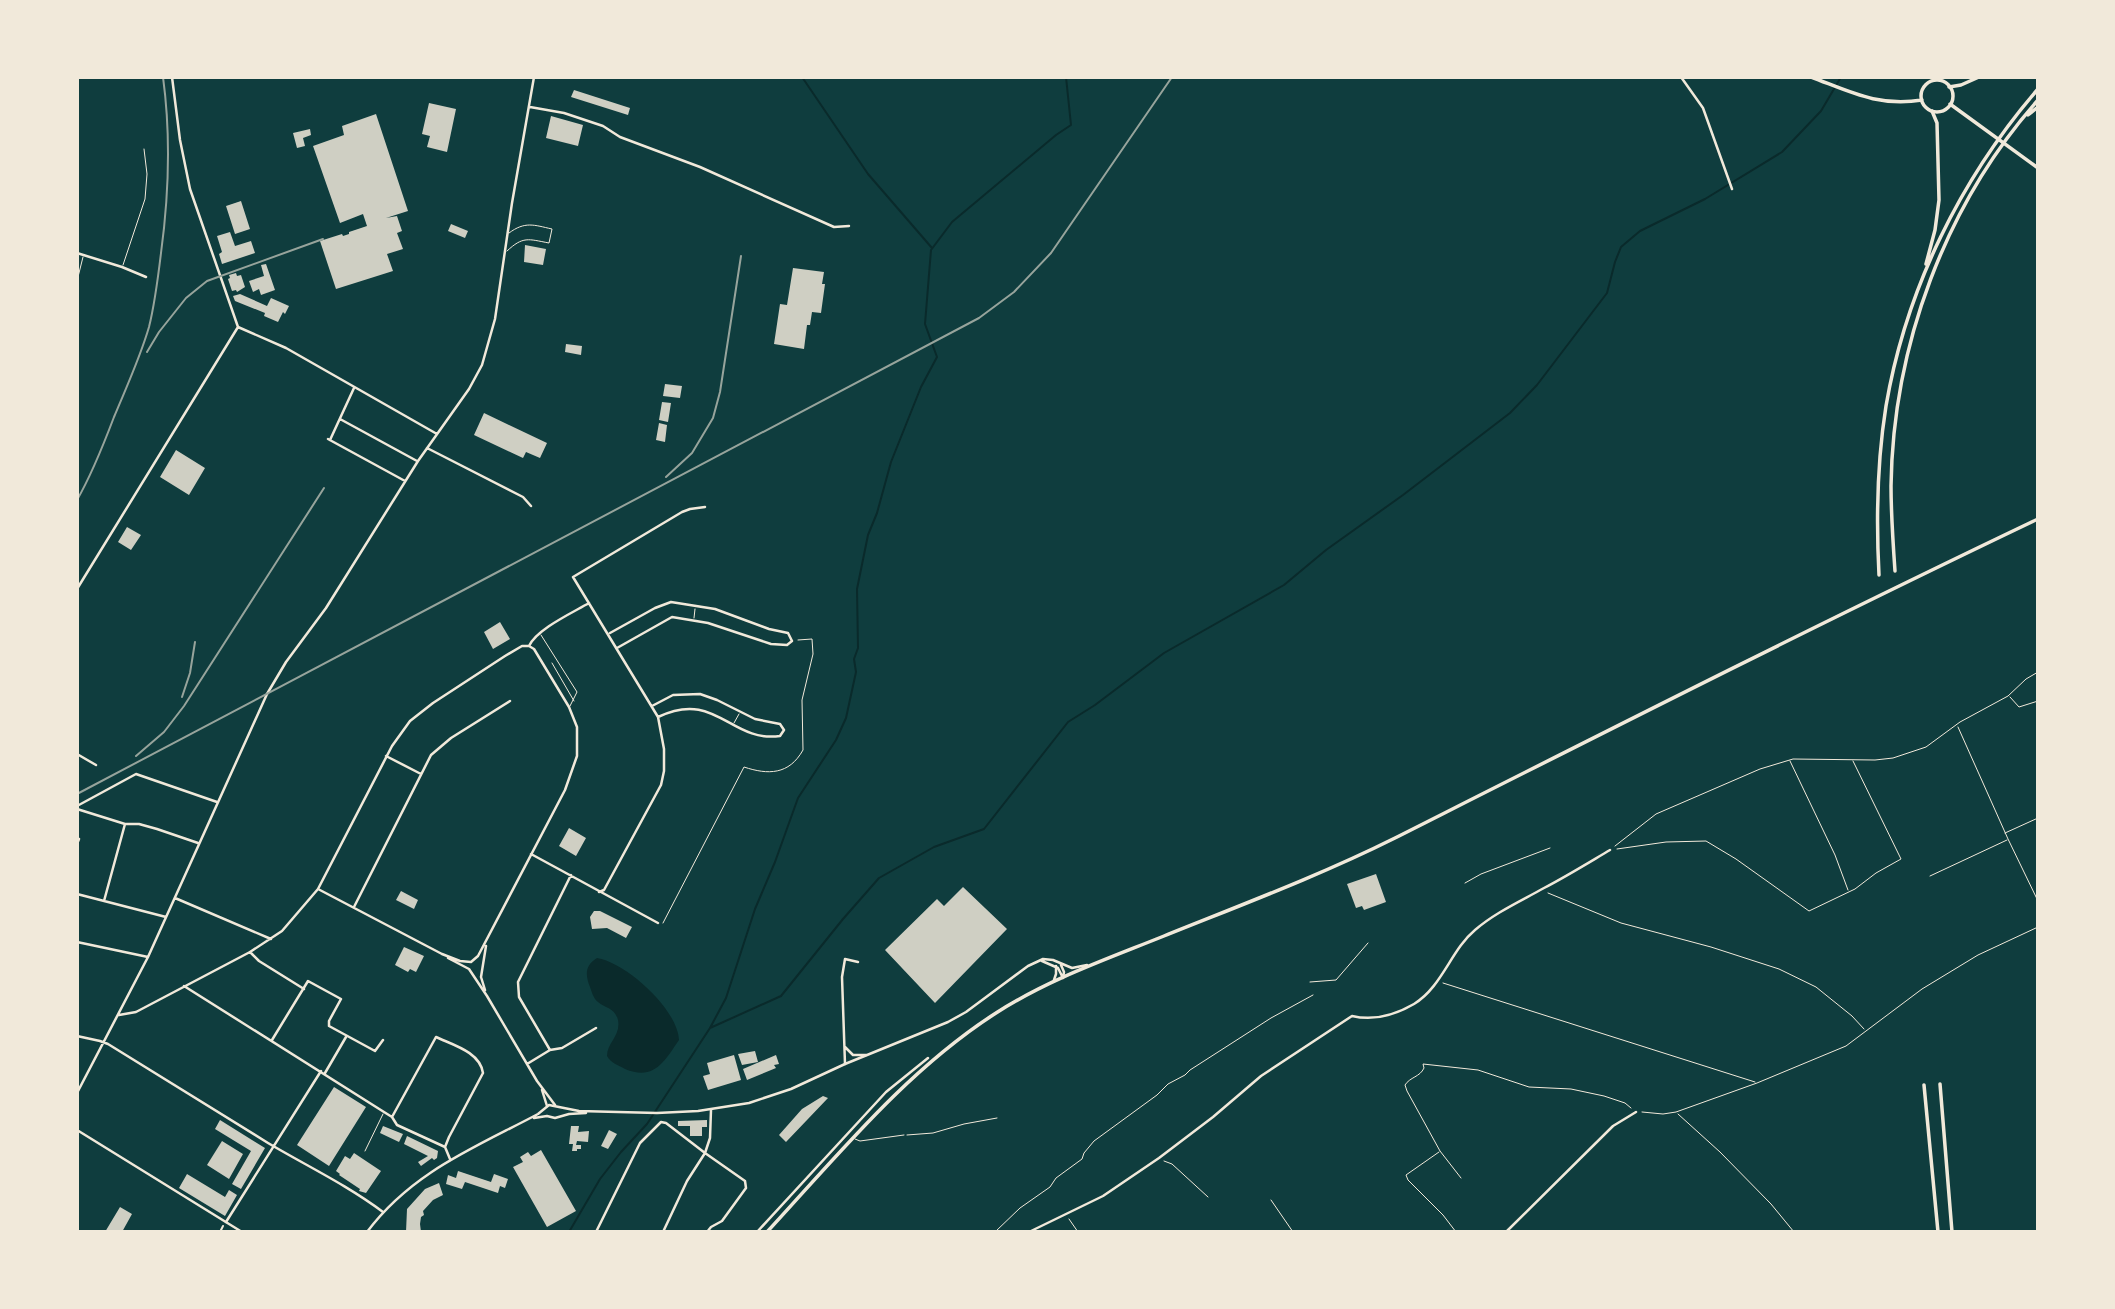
<svg xmlns="http://www.w3.org/2000/svg" width="2115" height="1309" font-family="Commissioner,sans-serif">
<style>
.water{fill:#0a2a2b}
.lines{fill:none;stroke-linecap:round;stroke-linejoin:round}
.stream{stroke:#0a2a2b;stroke-width:2}
.building{fill:#cfcfc3}
.path{stroke:#f1e9da;stroke-width:1}
.service{stroke:#f1e9da;stroke-width:1}
.pedestrian{stroke:#f1e9da;stroke-width:2}
.minor{stroke:#f1e9da;stroke-width:2.5}
.tertiary{stroke:#f1e9da;stroke-width:2.5}
.secondary{stroke:#f1e9da;stroke-width:3.5}
.primary{stroke:#f1e9da;stroke-width:3.5}
.trunk{stroke:#f1e9da;stroke-width:3.5}
.rail{stroke:#97a49c;stroke-width:2}
</style>
<rect width="100%" height="100%" fill="#0f3d3e"/>
<path class="water" d="M 597,958 C 627,963 678,1010 679,1040 C 664,1062 654,1081 625,1069 C 618,1065 611,1063 607,1056 C 607,1042 621,1036 618,1020 C 615,1008 605,1008 598,1002 C 593,998 592,992 590,987 C 585,975 585,965 597,958 Z"/>
<g class="lines">
<path class="stream" d="M 802,77 L 868,174 L 932,248
M 710,1028 L 781,996 L 843,919 L 879,878 L 934,847 L 984,829 L 1068,722 L 1095,705 L 1164,653 L 1284,585 L 1326,550 L 1403,495 L 1510,413 L 1537,385 L 1607,293 L 1615,262 L 1621,247 L 1640,231 L 1705,199 L 1782,152 L 1821,111 L 1841,77
M 569,1232 L 600,1179 L 621,1152 L 647,1124 L 710,1028 L 726,998 L 755,909 L 775,862 L 798,798 L 836,740 L 846,718 L 856,672 L 854,659 L 858,648 L 857,589 L 868,535 L 877,513 L 891,462 L 921,387 L 937,357 L 925,324 L 931,250 L 952,222 L 1056,135 L 1071,125 L 1066,77"/>
</g>
<path class="building" d="M 574,90 L 630,108 L 628,115 L 571,97 Z
M 429,103 L 456,109 L 447,152 L 427,147 L 430,136 L 422,134 Z
M 376,114 L 408,211 L 386,218 L 397,216 L 402,231 L 397,233 L 403,249 L 387,254 L 393,271 L 336,289 L 320,241 L 342,234 L 343,236 L 349,234 L 349,232 L 367,226 L 363,214 L 340,223 L 313,146 L 344,135 L 342,126 Z
M 551,116 L 583,125 L 578,146 L 546,138 Z
M 310,129 L 311,135 L 303,138 L 305,146 L 297,148 L 293,133 Z
M 241,201 L 250,229 L 235,234 L 226,206 Z
M 451,224 L 468,231 L 465,238 L 448,231 Z
M 230,232 L 235,246 L 251,241 L 255,253 L 222,264 L 219,254 L 222,252 L 217,236 Z
M 525,245 L 546,249 L 543,265 L 524,262 Z
M 266,264 L 275,290 L 261,295 L 259,289 L 253,292 L 249,281 L 264,276 L 261,265 Z
M 793,268 L 824,272 L 822,284 L 825,284 L 821,313 L 812,312 L 810,325 L 807,325 L 804,349 L 774,344 L 780,304 L 787,305 Z
M 236,273 L 237,276 L 241,275 L 245,287 L 237,292 L 236,290 L 232,291 L 228,279 L 230,278 L 229,275 Z
M 240,294 L 267,306 L 271,298 L 289,306 L 285,314 L 283,312 L 278,322 L 264,316 L 265,313 L 235,301 L 233,296 Z
M 566,344 L 582,346 L 581,355 L 565,352 Z
M 665,384 L 682,386 L 680,398 L 663,396 Z
M 662,402 L 671,403 L 668,422 L 659,420 Z
M 484,413 L 547,443 L 540,458 L 526,452 L 523,458 L 474,435 Z
M 659,423 L 667,425 L 665,442 L 656,440 Z
M 176,450 L 205,468 L 189,495 L 160,477 Z
M 127,527 L 141,535 L 131,550 L 118,542 Z
M 500,622 L 510,639 L 493,649 L 484,632 Z
M 569,828 L 586,838 L 576,856 L 559,846 Z
M 1376,874 L 1386,902 L 1364,910 L 1362,906 L 1356,908 L 1347,884 Z
M 963,887 L 1007,929 L 935,1003 L 885,950 L 937,899 L 944,906 Z
M 401,891 L 418,900 L 414,909 L 396,900 Z
M 594,911 L 600,911 L 632,927 L 626,938 L 607,928 L 592,929 L 590,917 Z
M 404,947 L 424,956 L 416,972 L 410,969 L 408,972 L 395,965 Z
M 755,1051 L 758,1062 L 742,1065 L 738,1054 Z
M 734,1055 L 741,1080 L 708,1090 L 703,1076 L 710,1074 L 707,1063 Z
M 776,1055 L 779,1064 L 774,1065 L 776,1068 L 747,1080 L 743,1069 Z
M 334,1087 L 366,1107 L 329,1166 L 297,1145 Z
M 823,1096 L 828,1098 L 786,1142 L 779,1135 L 802,1109 Z
M 220,1120 L 265,1148 L 241,1189 L 232,1184 L 251,1151 L 215,1129 Z
M 707,1120 L 707,1127 L 702,1127 L 702,1136 L 690,1136 L 690,1126 L 678,1126 L 678,1121 Z
M 383,1126 L 403,1134 L 399,1142 L 380,1133 Z
M 571,1126 L 579,1126 L 578,1132 L 589,1131 L 588,1142 L 577,1141 L 576,1145 L 581,1145 L 581,1149 L 577,1149 L 577,1151 L 572,1151 L 573,1144 L 569,1144 Z
M 609,1130 L 617,1134 L 608,1149 L 601,1146 Z
M 407,1136 L 438,1151 L 437,1158 L 434,1160 L 432,1158 L 421,1166 L 418,1162 L 428,1156 L 404,1144 Z
M 222,1141 L 243,1154 L 229,1179 L 207,1165 Z
M 541,1150 L 576,1211 L 547,1227 L 513,1167 L 523,1162 L 520,1157 L 528,1152 L 531,1156 Z
M 354,1153 L 381,1171 L 366,1193 L 359,1191 L 360,1189 L 339,1175 L 340,1174 L 336,1171 L 345,1156 L 350,1159 Z
M 458,1171 L 491,1182 L 494,1174 L 508,1179 L 505,1188 L 500,1186 L 498,1193 L 465,1182 L 462,1189 L 446,1184 L 448,1175 L 456,1178 Z
M 187,1174 L 225,1197 L 229,1190 L 237,1195 L 225,1216 L 179,1188 Z
M 439,1183 L 443,1195 L 433,1200 L 423,1211 L 424,1215 L 421,1217 L 420,1224 L 421,1232 L 406,1232 L 407,1209 L 425,1189 Z
M 120,1207 L 132,1214 L 122,1232 L 105,1232 Z"/>
<g class="lines">
<path class="path" d="M 2010,697 L 2019,707 L 2038,701
M 1958,727 L 2008,839 L 2038,901
M 1790,761 L 1835,855 L 1848,890
M 2005,833 L 2038,818
M 1615,846 L 1656,814 L 1760,769 L 1793,759 L 1875,760 L 1893,758 L 1926,747 L 1960,722 L 2008,696 L 2026,679 L 2038,672
M 1617,849 L 1666,842 L 1706,841 L 1736,859 L 1809,911 L 1855,889 L 1876,873 L 1901,859 L 1853,761
M 1930,876 L 2007,840
M 1465,883 L 1481,874 L 1550,848
M 1548,893 L 1621,923 L 1711,947 L 1779,969 L 1816,987 L 1852,1016 L 1864,1029
M 663,923 L 744,767 C 768,775 789,775 803,750 L 802,700 L 813,654 L 812,639 L 798,640
M 1310,982 L 1336,980 L 1368,943
M 1443,983 L 1755,1082
M 1642,1112 L 1663,1114 L 1676,1112 L 1757,1083 L 1846,1046 L 1922,989 L 1978,955 L 2038,927
M 1678,1114 L 1720,1152 L 1771,1204 L 1794,1232
M 907,1135 L 933,1133 L 964,1124 L 997,1118
M 1439,1152 L 1406,1175 L 1408,1180 L 1443,1215 L 1456,1232
M 1164,1161 L 1172,1164 L 1208,1197
M 1461,1178 L 1440,1151 L 1407,1091 L 1405,1085 C 1410,1077 1420,1077 1424,1068 L 1423,1064 L 1478,1070 L 1529,1087 L 1571,1089 L 1604,1096 L 1625,1103 L 1631,1108
M 1271,1200 L 1293,1232
M 1069,1219 L 1078,1232
M 995,1232 L 1020,1208 L 1050,1187 L 1056,1178 L 1082,1159 L 1084,1153 L 1094,1141 L 1157,1095 L 1168,1084 L 1185,1075 L 1190,1070 L 1271,1018 L 1313,995"/>
<path class="service" d="M 507,251 C 523,236 528,239 549,243 L 552,229 C 534,225 525,221 509,233
M 123,265 L 145,199 L 147,174 L 144,149
M 77,281 L 83,257
M 77,287 L 77,299
M 694,618 L 695,609
M 541,635 L 577,692 L 570,706
M 552,663 L 574,701
M 734,723 L 739,714
M 855,1139 L 860,1141 L 904,1135
M 365,1151 L 383,1114"/>
<path class="pedestrian" d="M 220,1232 L 223,1226"/>
<path class="minor" d="M 172,77 L 180,140 L 190,189 L 238,327
M 1681,77 L 1703,108 L 1732,189
M 530,107 L 564,113 L 603,126 L 620,137 L 700,167 L 834,227 L 849,226
M 77,253 L 122,267 L 146,277
M 238,327 L 286,348 L 437,434
M 340,419 L 417,461
M 328,439 L 405,481
M 330,440 L 354,388
M 427,448 L 523,497 L 531,506
M 77,589 L 238,327
M 610,633 L 655,608 L 671,602 L 715,609 L 769,629 L 788,633 L 792,641 L 787,645 L 771,644 L 708,623 L 672,617 L 617,648
M 652,706 L 673,695 L 700,694 L 717,700 L 755,719 L 780,724 L 784,730 L 780,736 C 730,743 716,689 658,717
M 77,754 L 96,765
M 386,756 L 421,774
M 77,806 L 136,774 L 217,802
M 77,809 L 125,824 L 139,824 L 157,829 L 198,843
M 77,844 L 79,839
M 531,854 L 658,923
M 318,889 L 442,954
M 599,892 L 604,890 L 661,785 L 664,771 L 664,749 L 658,717 L 573,577 L 682,512 L 690,509 L 705,507
M 77,894 L 166,917
M 175,898 L 271,939
M 104,901 L 125,824
M 354,907 L 431,755 L 451,738 L 510,701
M 77,942 L 148,957
M 250,952 L 259,961 L 304,989
M 442,954 L 460,961 L 471,962 L 478,956 L 565,790 L 577,756 L 577,727 L 569,707 L 534,649 L 529,646
M 448,958 L 469,969 L 487,996 L 537,1081 L 555,1105
M 184,986 L 384,1112 L 392,1117 L 397,1125 L 445,1147 L 450,1159
M 485,990 L 481,977 L 486,946
M 119,1015 L 136,1012 L 250,952 L 282,931 L 318,889 L 392,746 L 410,721 L 433,703 L 505,656 L 522,646 L 529,646 C 537,629 572,613 589,603
M 77,1036 L 100,1041 L 108,1044 C 161,1077 214,1110 268,1143 C 307,1166 347,1185 383,1212
M 272,1040 L 308,981 L 341,999 L 329,1021 L 329,1026 L 375,1051 L 383,1040
M 845,1047 L 853,1055 L 866,1055
M 550,1050 L 519,997 L 518,982 L 571,875
M 527,1064 L 550,1050 L 562,1048 L 596,1028
M 845,1064 L 842,977 L 845,959 L 858,962
M 325,1073 L 346,1037
M 542,1090 L 547,1106
M 77,1093 L 148,957 L 267,694 L 286,662 L 326,608 L 418,461 L 469,389 L 482,365 L 495,319 L 512,203 L 534,77
M 392,1117 L 436,1037 C 453,1045 480,1052 483,1073 L 449,1137 L 445,1147
M 226,1222 L 321,1071
M 596,1232 L 640,1143 L 661,1122 L 666,1123 L 705,1153 L 745,1181 L 746,1188 L 722,1221 L 711,1227 L 707,1232
M 663,1232 L 687,1181 L 705,1153 L 710,1138 L 711,1110
M 757,1232 L 886,1092 L 928,1058
M 1029,1232 L 1103,1196 L 1159,1158 L 1213,1117 L 1261,1076 L 1352,1016 C 1373,1021 1395,1015 1414,1004 C 1442,987 1451,950 1475,930 C 1496,912 1521,901 1544,888 C 1567,876 1588,863 1610,850
M 1506,1232 L 1613,1126 L 1636,1112"/>
<path class="tertiary" d="M 1042,961 L 1058,968 L 1063,978
M 1061,965 L 1064,972 L 1063,978
M 1054,980 L 1056,974 L 1056,966
M 534,1118 L 547,1116 L 555,1118 L 569,1114 L 586,1113
M 77,1130 L 242,1232
M 367,1232 C 412,1172 474,1148 538,1114 L 549,1105 L 579,1111 L 657,1113 L 698,1111 L 749,1103 L 791,1089 L 845,1064 L 948,1022 L 966,1012 L 1028,966 L 1043,959 L 1053,960 L 1072,968 L 1087,965"/>
<path class="secondary" d="M 1811,77 C 1851,92 1878,107 1922,100
M1921 96a16 16 0 1 1 32 0a16 16 0 1 1-32 0Z
M 1950,104 L 2038,168"/>
<path class="primary" d="M 767,1232 C 838,1155 907,1070 996,1013 C 1049,979 1107,959 1164,936 C 1241,905 1321,875 1395,838 C 1609,730 1822,622 2038,519"/>
<path class="trunk" d="M 1949,87 L 1961,85 L 1979,77
M 2028,115 L 2038,107
M 1926,264 L 1935,230 L 1939,200 L 1937,123 L 1932,111
M 1895,571 C 1893,543 1891,514 1891,486 C 1893,346 1945,205 2038,100
M 1879,575 C 1876,518 1877,462 1886,406 C 1906,289 1961,178 2038,89
M 1940,1084 L 1952,1232
M 1924,1085 L 1938,1232"/>
<path class="rail" d="M 147,352 L 159,332 L 186,298 L 207,281 L 323,239
M 666,477 L 692,453 L 713,418 L 720,392 L 741,256
M 77,500 C 92,474 103,446 114,417 C 126,388 140,358 149,327 C 155,303 158,278 161,253 C 169,194 171,136 163,77
M 182,697 L 190,673 L 195,642
M 136,756 L 164,732 L 184,706 L 324,488
M 77,794 L 979,318 L 1014,292 L 1051,253 L 1172,77"/>
</g>
<rect width="2115" height="1309" fill="none" stroke="#f1e9da" stroke-width="158"/>
</svg>
